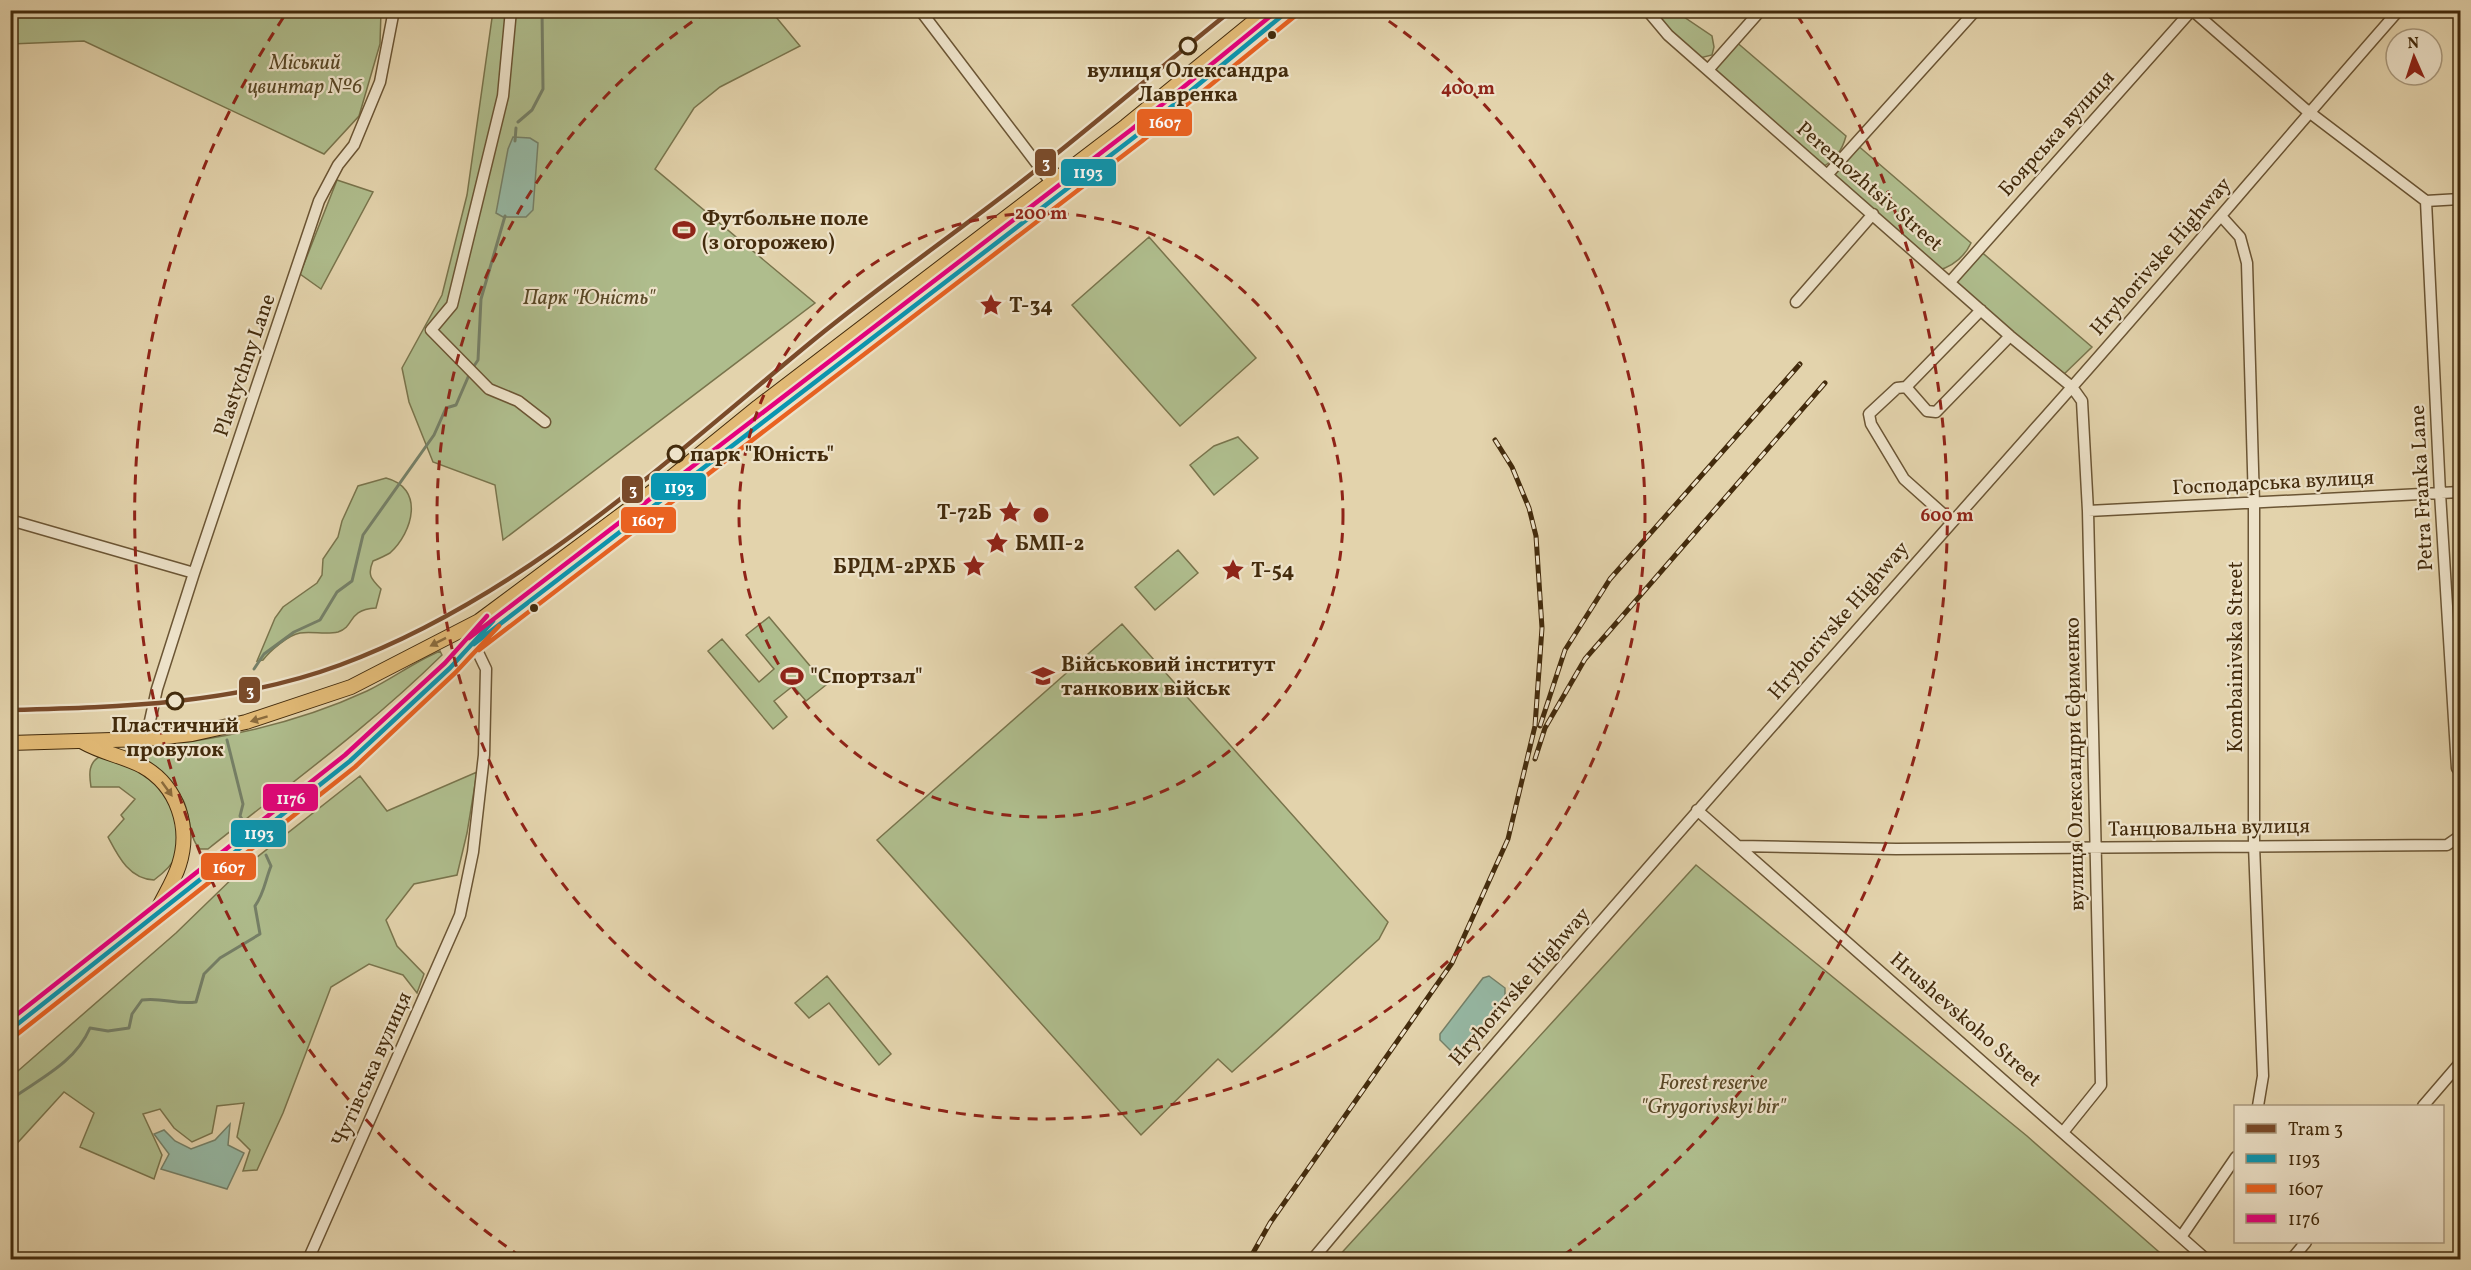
<svg xmlns="http://www.w3.org/2000/svg" width="2471" height="1270" font-family="Vollkorn,serif">
<style>
.green{fill:#afbd8d;stroke:#79744c;stroke-width:1.5}
.water{fill:#96b9a5;stroke:#758068;stroke-width:1.5}
.lines{fill:none;stroke-linecap:round;stroke-linejoin:round}
.stream{stroke:#758068;stroke-width:3}
.minor-casing{stroke:#6b5534;stroke-width:13}
.major-casing{stroke:#432b0c;stroke-width:16}
.minor{stroke:#ede2c9;stroke-width:10}
.major{stroke:#e2ba76;stroke-width:14}
.rail-casing{stroke:#432b0c;stroke-width:5}
.rail{stroke:#ede2c9;stroke-width:3;stroke-dasharray:9;stroke-linecap:butt}
.bus-1-casing{stroke:#ede2c9;stroke-width:9}
.bus-2-casing{stroke:#ede2c9;stroke-width:9}
.bus-3-casing{stroke:#ede2c9;stroke-width:9}
.bus-1{stroke:#0a96b1;stroke-width:4.5}
.bus-2{stroke:#e96221;stroke-width:4.5}
.bus-3{stroke:#e5007d;stroke-width:4.5}
.tram-1-casing{stroke:#ede2c9;stroke-width:9}
.tram-1{stroke:#7a4b2a;stroke-width:4.5}
.oneway{fill:#8b6b3c}
.ring{fill:none;stroke:#8f2418;stroke-width:3;stroke-dasharray:10 8}
.bus-dot{fill:#432b0c;stroke:#ede2c9;stroke-width:2}
.stop-dot{fill:#ede2c9;stroke:#432b0c;stroke-width:3}
.labels{text-anchor:middle;stroke-width:4.5;stroke-linejoin:round;paint-order:stroke}
.park-label{font-size:21px;font-style:italic;fill:#594826;stroke:#ede2c9}
.stop-label{font-size:21px;font-weight:bold;fill:#432b0c;stroke:#ede2c9}
.street-label{font-size:21px;fill:#432b0c;stroke:#ede2c9}
.poi-label{font-size:21px;font-weight:bold;fill:#432b0c;stroke:#ede2c9;text-anchor:start}
.centre{fill:#8f2418;stroke:#ede2c9;stroke-width:3}
.ring-label{font-size:18px;text-anchor:middle;font-weight:bold;fill:#8f2418;stroke:#ede2c9;stroke-width:4.5;stroke-linejoin:round;paint-order:stroke}
.line-badge{stroke:#ede2c9;stroke-width:2}
.badge-label{font-size:16px;text-anchor:middle;font-weight:bold;fill:#fff}
</style>
<rect width="100%" height="100%" fill="#e3d3ac"/>
<filter id="stains"><feTurbulence type="fractalNoise" baseFrequency=".00333" numOctaves="4"/><feColorMatrix values="0 0 0 0 .2 0 0 0 0 .09 0 0 0 0 .02 0 0 0 .5 -.17"/></filter>
<radialGradient id="worn" r=".72"><stop offset=".6" stop-color="#630" stop-opacity="0"/><stop offset="1" stop-color="#630" stop-opacity=".3"/></radialGradient>
<path class="green" d="M 10,11 L 381,11 L 380,44 L 359,116 L 324,154 L 84,41 L 11,44 Z
M 493,11 L 771,11 L 800,46 L 720,87 L 694,108 L 655,169 L 815,303 L 503,540 L 495,485 L 433,462 L 409,402 L 402,368 L 442,295 L 467,195 Z
M 1647,11 L 1675,11 L 1712,36 L 1714,47 L 1712,55 L 1696,59 Z
M 1734,40 L 1846,136 C 1842,151 1835,160 1821,168 L 1717,78 L 1715,62 Z
M 1856,144 L 1971,243 C 1964,258 1953,266 1937,271 L 1828,174 Z
M 337,180 L 373,192 L 321,289 L 300,274 Z
M 1149,237 L 1256,358 L 1180,426 L 1072,305 Z
M 1978,249 L 2092,347 L 2061,377 L 1950,282 Z
M 1238,437 L 1258,458 L 1214,495 L 1190,465 L 1214,446 Z
M 386,478 C 425,488 413,532 390,553 C 385,556 378,559 373,561 C 367,575 371,579 381,589 L 376,608 C 346,610 356,626 338,632 C 326,635 312,631 300,633 C 288,635 270,651 263,660 L 257,661 L 275,618 L 283,607 L 317,583 L 322,575 L 323,559 L 338,537 L 342,521 L 358,486 Z
M 1178,550 L 1198,573 L 1155,610 L 1135,587 Z
M 769,617 L 826,685 L 806,701 L 793,686 L 774,701 L 787,717 L 773,729 L 708,651 L 722,639 L 759,682 L 774,669 L 746,635 Z
M 1122,624 L 1388,922 L 1379,939 L 1232,1072 L 1218,1059 L 1141,1135 L 877,840 Z
M 440,651 L 442,655 C 369,727 287,786 208,849 L 200,849 C 188,838 191,814 183,800 C 172,781 156,769 141,754 L 144,747 C 219,740 298,723 367,691 C 392,679 414,662 440,651 Z
M 101,756 C 124,763 146,771 162,789 C 176,804 181,837 176,856 C 172,866 162,874 154,880 C 129,879 118,856 108,837 L 124,819 L 121,815 L 135,799 L 119,787 L 91,787 C 89,774 88,762 101,756 Z
M 477,772 L 467,833 L 457,875 L 414,884 L 386,920 L 397,946 L 424,974 L 417,993 L 403,975 L 369,964 L 331,987 L 283,1113 L 257,1170 L 243,1171 L 250,1150 L 237,1137 L 244,1103 L 217,1106 L 212,1133 L 192,1142 L 174,1128 L 160,1109 L 143,1114 L 162,1155 L 154,1179 L 80,1147 L 94,1113 L 64,1092 L 11,1150 L 11,1077 L 176,933 L 242,869 L 360,776 L 387,811 Z
M 1696,865 L 2027,1136 L 2167,1259 L 1336,1259 Z
M 827,976 L 891,1054 L 879,1065 L 829,1003 L 809,1018 L 795,1003 Z"/>
<path class="water" d="M 513,137 L 530,138 L 538,143 L 533,210 L 526,217 L 503,217 L 496,213 L 508,149 Z
M 1489,976 L 1505,988 L 1505,1002 L 1460,1055 L 1456,1056 L 1440,1040 L 1440,1034 L 1483,978 Z
M 230,1124 L 228,1145 L 244,1153 L 227,1189 L 161,1169 L 169,1154 L 154,1134 L 164,1130 L 175,1141 L 191,1149 L 215,1140 Z"/>
<g class="lines">
<path class="stream" d="M 518,122 L 532,110 L 543,89 L 542,10
M 515,141 L 516,128
M 472,369 L 478,360 L 481,299 L 505,216
M 254,669 L 264,654 L 294,632 L 320,620 L 337,592 L 352,581 L 363,535 L 434,435 L 446,408 L 456,405 L 469,375
M 227,740 L 243,804 L 240,816 L 242,819
M 10,1100 C 39,1079 75,1063 90,1028 L 108,1031 L 129,1028 L 132,1014 L 142,1000 C 162,997 176,1005 196,1002 L 204,974 L 220,958 L 260,934 L 255,906 C 264,894 265,881 271,866 L 266,855"/>
<g class="minor-casing">
<path id="minor" d="M 511,10 L 503,96 L 452,305 L 431,330 L 489,389 L 518,401 L 545,422
M 920,10 L 1056,189
M 1647,10 L 1668,35 L 2010,336 L 2072,387 L 2082,401 L 2088,511 L 2101,1085 L 2064,1131
M 2192,10 L 2305,109 L 2426,201 L 2460,199
M 1708,70 L 1761,10
M 1828,174 L 1976,10
M 2426,201 L 2440,493 L 2457,768 L 2460,772
M 2221,216 L 2240,237 L 2247,263 L 2254,503 L 2254,845 L 2263,1076 L 2258,1106
M 1950,282 L 2192,10
M 1796,302 L 1873,214
M 1906,387 L 1927,411 L 1936,412 L 2010,336
M 2088,511 L 2460,492
M 10,520 L 194,573
M 1951,521 L 1904,479 L 1871,424 L 1869,414 L 1897,388 L 1906,387 L 1981,310
M 146,739 L 157,689 L 194,573 L 319,201 L 338,165 L 354,145 L 380,82 L 394,10
M 1697,810 L 2207,1260
M 1739,846 L 1896,849 L 2447,845 L 2460,836
M 2423,1106 L 2460,1063
M 2181,1237 L 2236,1157
M 308,1260 L 460,915 L 473,852 L 484,755 L 486,669 L 474,644
M 1312,1260 C 1560,964 1816,676 2072,387 C 2182,263 2289,135 2399,10
M 2291,1260 L 2306,1242"/>
</g>
<g class="major-casing">
<path id="major" d="M 474,644 L 1137,135 L 1290,10
M 83,742 C 102,753 123,756 142,766 C 178,786 191,828 179,865 C 174,881 164,896 157,911
M 10,743 L 146,739 L 192,734 L 246,722 L 351,687 L 479,621 L 672,477 L 758,407 L 1126,126 L 1268,10
M 10,1030 L 350,761 L 480,637"/>
</g>
<use href="#minor" class="minor"/>
<use href="#major" class="major"/>
<g class="rail-casing">
<path id="rail" d="M 1540,726 L 1565,650 L 1610,579 L 1800,364
M 1535,759 L 1545,728 L 1585,659 L 1825,383
M 1249,1260 L 1270,1223 L 1452,963 L 1508,839 L 1535,726 L 1542,628 L 1536,536 L 1529,508 L 1512,467 L 1495,440"/>
</g>
<use href="#rail" class="rail"/>
<g class="bus-1-casing">
<path id="bus-1" d="M 474,644 L 1137,135 L 1289,10
M 10,1030 L 350,761 L 450,668 L 493,621"/>
</g>
<g class="bus-2-casing">
<path id="bus-2" d="M 479,650 L 1142,141 L 1295,16
M 15,1036 L 355,767 L 455,673 L 499,626"/>
</g>
<g class="bus-3-casing">
<path id="bus-3" d="M 469,638 L 1132,129 L 1278,10
M 10,1020 L 345,755 L 445,663 L 487,616"/>
</g>
<use href="#bus-1" class="bus-1"/>
<use href="#bus-2" class="bus-2"/>
<use href="#bus-3" class="bus-3"/>
<g class="tram-1-casing">
<path id="tram-1" d="M 10,710 C 121,707 235,704 340,665 C 523,597 667,460 816,338 C 880,286 947,239 1012,189 C 1087,131 1158,69 1232,10"/>
</g>
<use href="#tram-1" class="tram-1"/>
</g>
<defs><path id="oneway-solid" d="M-6-.8H1V-3.2L6.5 0L1 3.2V.8H-6Z" transform="scale(1.5)"/></defs>
<g class="oneway">
<use href="#oneway-solid" transform="translate(438 642) rotate(153)"/>
<use href="#oneway-solid" transform="translate(259 719) rotate(163)"/>
<use href="#oneway-solid" transform="translate(167 789) rotate(54)"/>
</g>
<g class="ring">
<circle cx="1041" cy="515" r="302"/>
<path d="M1374 11A604 604 0 1 1 708 11"/>
<path d="M521 1257A906 906 0 0 1 285 15M1797 15A906 906 0 0 1 1561 1257"/>
</g>
<defs>
<g id="stadium-bare" transform="scale(1.8)"><path d="M0-5a6.5 5 0 1 0 0 10a6.5 5 0 1 0 0-10ZM-3.5-1.8h7v3.6h-7Z" fill="#8f2418" stroke="#ede2c9" stroke-width="2.5" paint-order="stroke"/></g>
<g id="sight-bare" transform="scale(1.8)"><path d="M0-6L1.8-2.2L6-1.7L2.9 1.2L3.7 5.4L0 3.3L-3.7 5.4L-2.9 1.2L-6-1.7L-1.8-2.2Z" fill="#8f2418" stroke="#ede2c9" stroke-width="2.5" paint-order="stroke"/></g>
<g id="university-bare" transform="scale(1.8)"><path d="M0-5L7-2L0 1L-7-2ZM-4 1L0 2.5L4 1V4Q0 6-4 4Z" fill="#8f2418" stroke="#ede2c9" stroke-width="2.5" paint-order="stroke"/></g>
</defs>
<g fill-rule="evenodd">
<use href="#stadium-bare" x="684" y="230"/>
<use href="#sight-bare" x="991" y="305"/>
<use href="#sight-bare" x="1010" y="512"/>
<use href="#sight-bare" x="997" y="543"/>
<use href="#sight-bare" x="974" y="566"/>
<use href="#sight-bare" x="1233" y="570"/>
<use href="#stadium-bare" x="792" y="676"/>
<use href="#university-bare" x="1043" y="676"/>
</g>
<g class="bus-dot">
<circle cx="1272" cy="35" r="5"/>
<circle cx="534" cy="608" r="5"/>
</g>
<g class="stop-dot">
<circle cx="1188" cy="46" r="8"/>
<circle cx="676" cy="454" r="8"/>
<circle cx="175" cy="701" r="8"/>
</g>
<g class="labels">
<g class="park-label">
<text x="305" y="69">Міський<tspan x="305" dy="24">цвинтар №6</tspan></text>
<text x="589" y="304">Парк "Юність"</text>
<text x="1713" y="1089">Forest reserve<tspan x="1713" dy="24">"Grygorivskyi bir"</tspan></text>
</g>
<g class="stop-label">
<text x="1188" y="77">вулиця Олександра<tspan x="1188" dy="24">Лавренка</tspan></text>
<text x="690" y="461" text-anchor="start">парк "Юність"</text>
<text x="175" y="732">Пластичний<tspan x="175" dy="24">провулок</tspan></text>
</g>
<g class="street-label">
<text transform="translate(2056 133) rotate(-48)" y="7">Боярська вулиця</text>
<text transform="translate(1870 186) rotate(41)" y="7">Peremozhtsiv Street</text>
<text transform="translate(2160 256) rotate(-49)" y="7">Hryhorivske Highway</text>
<text transform="translate(244 365) rotate(-71)" y="7">Plastychny Lane</text>
<text transform="translate(2273 482) rotate(-3)" y="7">Господарська вулиця</text>
<text transform="translate(2421 488) rotate(-93)" y="7">Petra Franka Lane</text>
<text transform="translate(1838 620) rotate(-49)" y="7">Hryhorivske Highway</text>
<text transform="translate(2235 657) rotate(-90)" y="7">Kombainivska Street</text>
<text transform="translate(2074 764) rotate(-91)" y="7">вулиця Олександри Єфименко</text>
<text transform="translate(2209 827) rotate(-1)" y="7">Танцювальна вулиця</text>
<text transform="translate(1519 986) rotate(-49)" y="7">Hryhorivske Highway</text>
<text transform="translate(1966 1019) rotate(41)" y="7">Hrushevskoho Street</text>
<text transform="translate(371 1069) rotate(-66)" y="7">Чутівська вулиця</text>
</g>
<g class="poi-label">
<text x="702" y="225">Футбольне поле<tspan x="702" dy="24">(з огорожею)</tspan></text>
<text x="1009" y="312">T-34</text>
<text x="992" y="519" text-anchor="end">Т-72Б</text>
<text x="1015" y="550">БМП-2</text>
<text x="956" y="573" text-anchor="end">БРДМ-2РХБ</text>
<text x="1251" y="577">Т-54</text>
<text x="1061" y="671">Військовий інститут<tspan x="1061" dy="24">танкових військ</tspan></text>
<text x="810" y="683">"Спортзал"</text>
</g>
</g>
<circle cx="1041" cy="515" r="9" class="centre"/>
<g class="ring-label">
<text x="1468" y="94">400 m</text>
<text x="1041" y="219">200 m</text>
<text x="1947" y="521">600 m</text>
</g>
<g class="line-badge">
<rect x="1136" y="108" width="57" height="29" rx="6" fill="#e96221"/>
<rect x="1034" y="148" width="23" height="29" rx="6" fill="#7a4b2a"/>
<rect x="1060" y="158" width="57" height="29" rx="6" fill="#0a96b1"/>
<rect x="650" y="472" width="57" height="29" rx="6" fill="#0a96b1"/>
<rect x="621" y="475" width="23" height="29" rx="6" fill="#7a4b2a"/>
<rect x="620" y="506" width="57" height="28" rx="6" fill="#e96221"/>
<rect x="238" y="676" width="23" height="28" rx="6" fill="#7a4b2a"/>
<rect x="262" y="783" width="57" height="29" rx="6" fill="#e5007d"/>
<rect x="230" y="819" width="57" height="29" rx="6" fill="#0a96b1"/>
<rect x="200" y="852" width="57" height="29" rx="6" fill="#e96221"/>
</g>
<g class="badge-label">
<text x="1165" y="128">1607</text>
<text x="1046" y="168">3</text>
<text x="1088" y="178">1193</text>
<text x="679" y="493">1193</text>
<text x="633" y="495">3</text>
<text x="648" y="526">1607</text>
<text x="250" y="696">3</text>
<text x="291" y="804">1176</text>
<text x="259" y="839">1193</text>
<text x="229" y="873">1607</text>
</g>
<rect width="2471" height="1270" fill="none" stroke="#e3d3ac" stroke-width="36"/>
<rect x="12" y="12" width="2447" height="1246" fill="none" stroke="#432b0c" stroke-width="3"/>
<rect x="18" y="18" width="2435" height="1234" fill="none" stroke="#432b0c" stroke-width="1.5"/>
<rect x="2234" y="1105" width="210" height="138" fill="#ede2c9" stroke="#a9997d" stroke-width="1.5"/>
<rect x="2246" y="1124" width="30" height="9" fill="#7a4b2a" stroke="#a9997d" stroke-width="1.5"/>
<text x="2288" y="1135" font-size="18" fill="#432b0c">Tram 3</text>
<rect x="2246" y="1154" width="30" height="9" fill="#0a96b1" stroke="#a9997d" stroke-width="1.5"/>
<text x="2288" y="1165" font-size="18" fill="#432b0c">1193</text>
<rect x="2246" y="1184" width="30" height="9" fill="#e96221" stroke="#a9997d" stroke-width="1.5"/>
<text x="2288" y="1195" font-size="18" fill="#432b0c">1607</text>
<rect x="2246" y="1214" width="30" height="9" fill="#e5007d" stroke="#a9997d" stroke-width="1.5"/>
<text x="2288" y="1225" font-size="18" fill="#432b0c">1176</text>
<g transform="translate(2414 57) rotate(357)"><circle r="28" fill="#ede2c9" stroke="#a9997d" stroke-width="1.5"/>
<path d="M0-4.5L10 22L0 15L-10 22Z" fill="#8f2418"/>
<text y="-9" font-size="16" font-weight="bold" text-anchor="middle" fill="#432b0c">N</text>
</g>
<rect width="100%" height="100%" filter="url(#stains)"/>
<rect width="100%" height="100%" fill="url(#worn)"/>
</svg>
